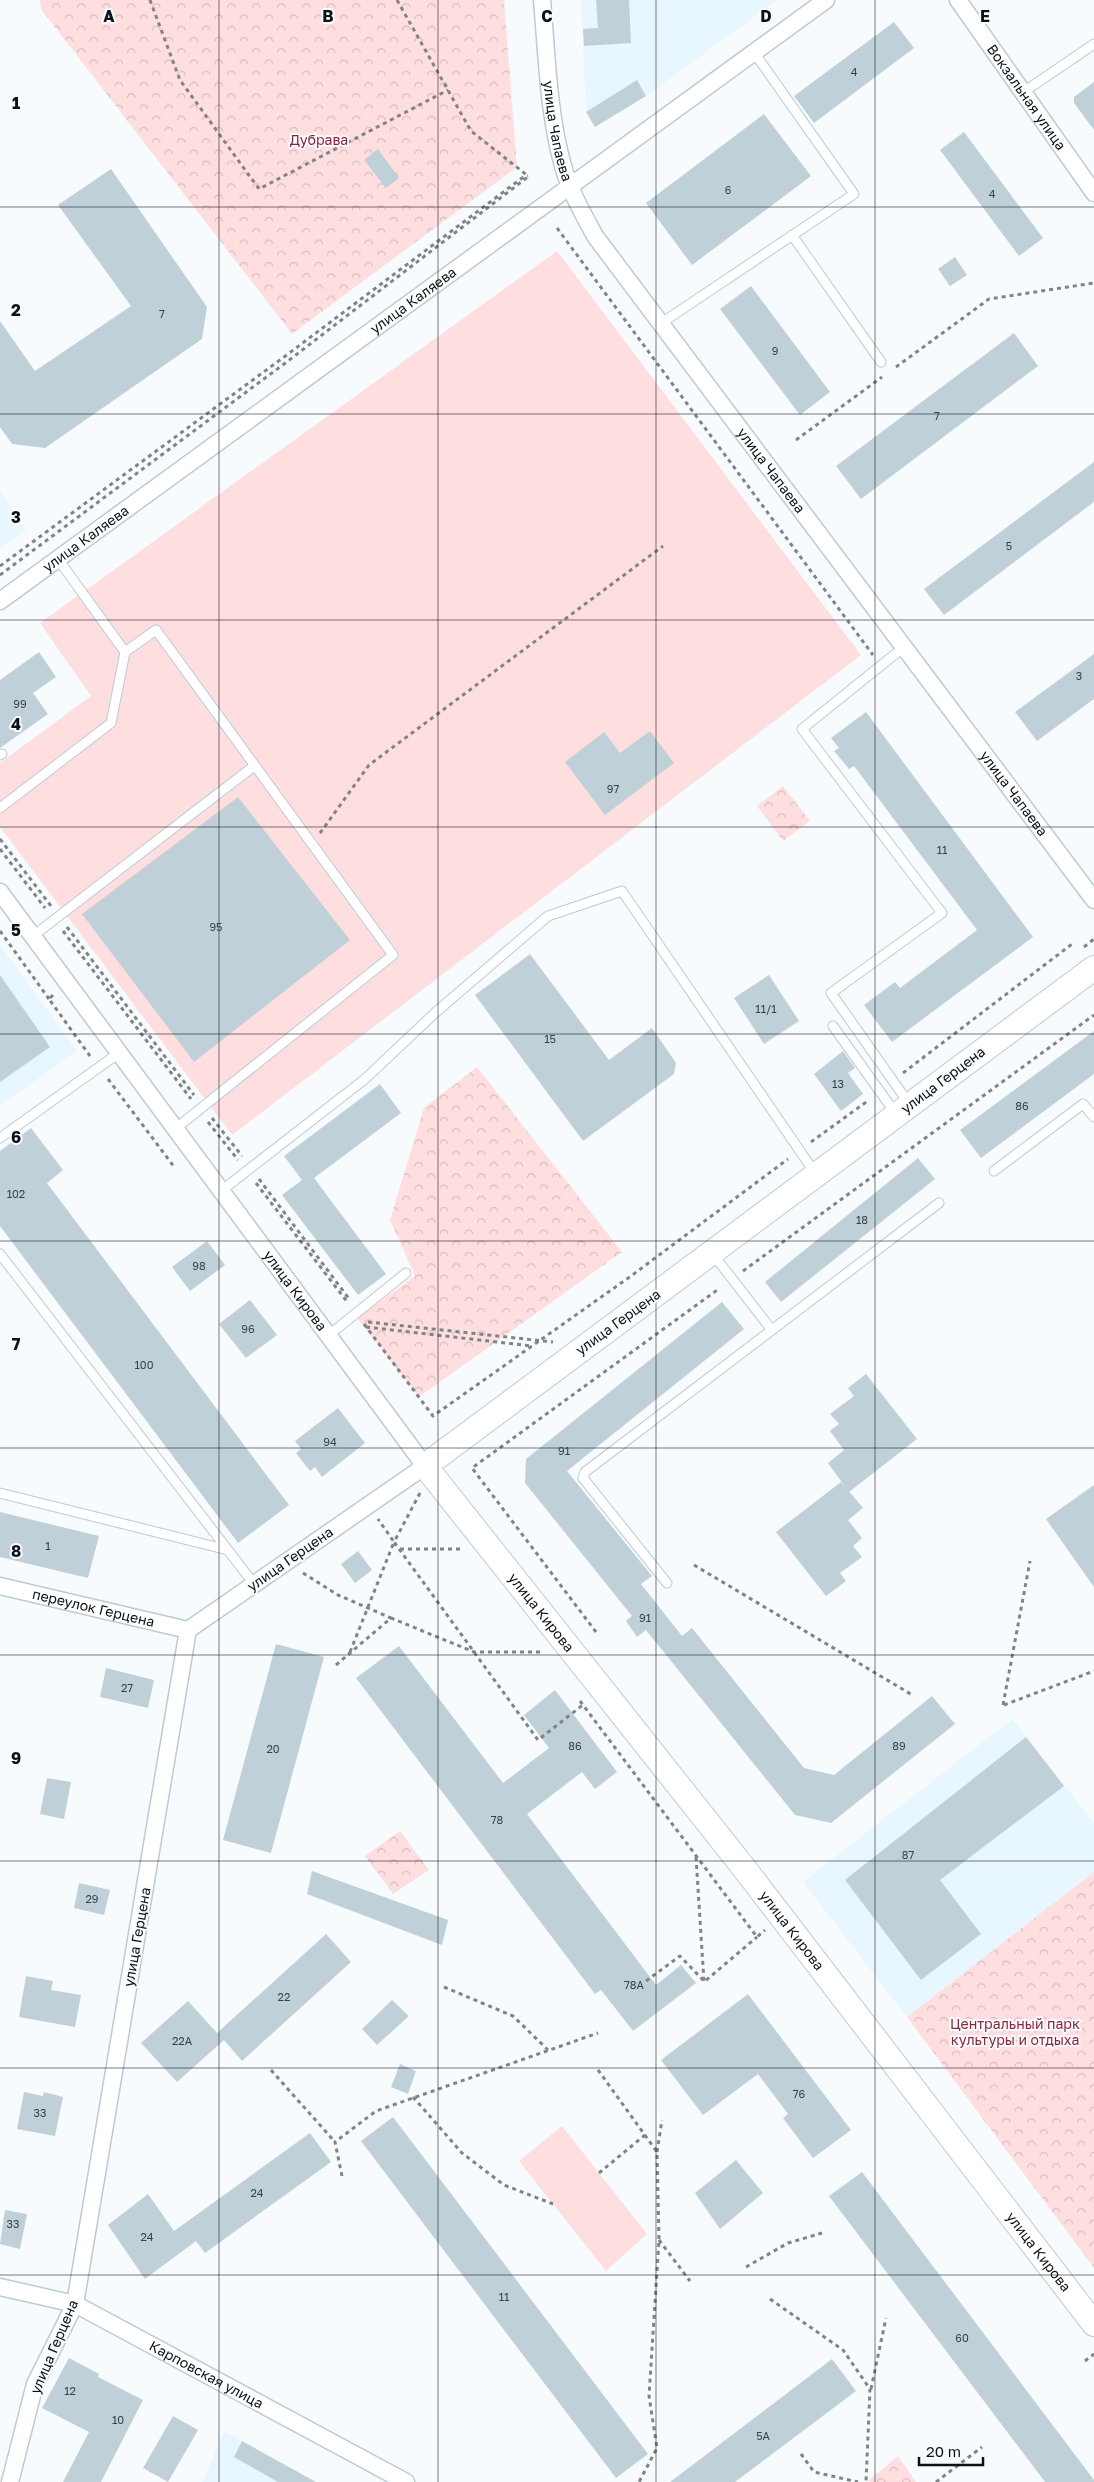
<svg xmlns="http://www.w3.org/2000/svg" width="1094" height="2482" font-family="'Golos Text',sans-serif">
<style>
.built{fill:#e8f6ff}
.green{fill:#ffdee0}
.forest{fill:url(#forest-crowns)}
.building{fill:#c0d0d9}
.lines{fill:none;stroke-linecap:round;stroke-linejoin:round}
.lane-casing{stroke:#bbcbd5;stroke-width:11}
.street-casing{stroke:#bbcbd5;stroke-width:19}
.secondary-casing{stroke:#bbcbd5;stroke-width:26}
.path{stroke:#808487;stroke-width:3;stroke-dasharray:4 4;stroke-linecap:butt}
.lane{stroke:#fff;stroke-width:9}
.street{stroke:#fff;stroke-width:16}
.secondary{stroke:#fff;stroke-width:24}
.grid{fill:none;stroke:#0c1114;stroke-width:1;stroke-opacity:0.55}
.labels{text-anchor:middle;stroke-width:4;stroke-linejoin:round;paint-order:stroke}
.number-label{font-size:11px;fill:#394145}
.street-label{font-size:14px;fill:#0c1114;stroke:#f8fbfd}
.park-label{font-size:14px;fill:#8c263d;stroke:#f8fbfd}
.grid-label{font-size:16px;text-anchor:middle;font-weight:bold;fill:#0c1114;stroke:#f8fbfd;stroke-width:4;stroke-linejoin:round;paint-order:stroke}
</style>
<defs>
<pattern id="forest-crowns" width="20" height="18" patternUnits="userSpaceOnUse" patternTransform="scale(1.25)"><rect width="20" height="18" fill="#ffdee0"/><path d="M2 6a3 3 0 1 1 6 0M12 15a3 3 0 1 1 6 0" fill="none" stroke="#d9bdbf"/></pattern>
</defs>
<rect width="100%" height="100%" fill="#f8fbfd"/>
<path class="built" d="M 581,0 L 777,0 L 646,96 L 595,127 L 586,112 Z
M 0,490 L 26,530 L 0,548 Z
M 0,945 L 77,1051 L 0,1106 Z
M 1012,1719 L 1094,1823 L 1094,1872 L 907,2017 L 803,1882 Z
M 225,2431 L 242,2441 L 316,2482 L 202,2482 Z"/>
<path class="green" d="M 557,251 L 861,655 L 232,1135 L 0,827 L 0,763 L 91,696 L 40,623 Z
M 562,2126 L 647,2234 L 606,2271 L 519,2161 Z"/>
<path class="forest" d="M 40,0 L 504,0 L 517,167 L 292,334 L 41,9 Z
M 783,786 L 810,821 L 783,841 L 757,806 Z
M 477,1067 L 622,1252 L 419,1397 L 357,1318 L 415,1276 L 390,1220 L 424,1108 Z
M 400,1831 L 429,1870 L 393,1894 L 365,1856 Z
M 1094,1872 L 1094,2268 L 907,2017 Z
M 898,2456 L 916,2482 L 869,2482 L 868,2481 Z"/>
<path class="building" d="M 596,0 L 629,0 L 631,43 L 584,46 L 583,29 L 598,28 Z
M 894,22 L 914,48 L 814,123 L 794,96 Z
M 637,80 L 646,96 L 595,127 L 586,112 Z
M 1094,82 L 1094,130 L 1074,103 L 1074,97 Z
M 764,114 L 811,176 L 692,265 L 646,203 Z
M 964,132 L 1043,238 L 1019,256 L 940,150 Z
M 378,149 L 399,178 L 386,188 L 364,160 Z
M 111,169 L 207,307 L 202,339 L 45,448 L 12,444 L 0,427 L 0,321 L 35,371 L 131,306 L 58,205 Z
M 955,257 L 967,275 L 950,286 L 938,269 Z
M 751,286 L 830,392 L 800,415 L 720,309 Z
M 1014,333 L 1038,366 L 861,499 L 836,466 Z
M 1094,462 L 1094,502 L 944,615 L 924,589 Z
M 39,652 L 56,677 L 33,693 L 48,714 L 0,748 L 0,680 Z
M 1094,654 L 1094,699 L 1037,741 L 1015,712 Z
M 866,712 L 1033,937 L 892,1042 L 864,1005 L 895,982 L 900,988 L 977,930 L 854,766 L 849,769 L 834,751 L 839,748 L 831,738 Z
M 650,731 L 674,763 L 605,815 L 565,762 L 604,732 L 620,753 Z
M 238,797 L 350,940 L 194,1062 L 82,914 Z
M 530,954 L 609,1060 L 652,1028 L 676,1063 L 674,1074 L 583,1141 L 475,995 Z
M 0,975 L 50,1047 L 0,1082 Z
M 769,975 L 799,1021 L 764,1044 L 734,998 Z
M 1094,1031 L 1094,1074 L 981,1158 L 960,1130 Z
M 843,1051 L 855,1068 L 848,1073 L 863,1094 L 841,1111 L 814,1074 Z
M 380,1084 L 401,1113 L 314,1178 L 386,1274 L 358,1295 L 282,1195 L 302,1180 L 284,1156 Z
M 31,1128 L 63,1170 L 47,1183 L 289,1505 L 238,1543 L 0,1226 L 0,1151 Z
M 918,1158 L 935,1179 L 781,1302 L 765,1282 Z
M 207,1241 L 225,1265 L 190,1291 L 172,1267 Z
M 250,1300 L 277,1335 L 246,1358 L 219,1324 Z
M 722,1302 L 744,1329 L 567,1471 L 652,1576 L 641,1584 L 682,1636 L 692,1628 L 804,1768 L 834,1775 L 932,1696 L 955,1724 L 831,1823 L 795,1815 L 646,1630 L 637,1637 L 626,1621 L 632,1616 L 525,1483 L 526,1459 Z
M 866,1374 L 917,1439 L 849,1492 L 828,1463 L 844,1450 L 830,1431 L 839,1424 L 830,1414 L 854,1396 L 848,1388 Z
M 338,1408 L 365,1443 L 322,1477 L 315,1467 L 310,1471 L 296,1453 L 301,1449 L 295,1441 Z
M 841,1482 L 863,1508 L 848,1520 L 862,1538 L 853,1546 L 862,1557 L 840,1573 L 846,1581 L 826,1596 L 776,1532 Z
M 1094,1485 L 1094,1587 L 1046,1519 Z
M 0,1512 L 99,1536 L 88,1578 L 0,1557 Z
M 358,1551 L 372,1570 L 355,1583 L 341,1564 Z
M 276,1644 L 324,1657 L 271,1853 L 223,1840 Z
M 399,1646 L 503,1783 L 549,1748 L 524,1715 L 555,1690 L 617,1772 L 595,1789 L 582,1772 L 527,1814 L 656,1985 L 681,1965 L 696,1983 L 633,2031 L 601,1990 L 595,1994 L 356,1678 Z
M 106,1668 L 154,1680 L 148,1708 L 100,1697 Z
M 1026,1737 L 1064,1786 L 940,1880 L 981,1934 L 921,1980 L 845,1880 Z
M 47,1778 L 71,1782 L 64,1819 L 40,1814 Z
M 312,1871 L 448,1920 L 442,1945 L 307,1894 Z
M 79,1883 L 110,1890 L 104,1915 L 74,1908 Z
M 326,1934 L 351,1962 L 242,2061 L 224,2040 L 177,2082 L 141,2043 L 188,2001 L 217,2033 Z
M 26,1976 L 53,1981 L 51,1990 L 81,1995 L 75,2027 L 19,2017 Z
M 748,1994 L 851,2130 L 813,2158 L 783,2118 L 788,2114 L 758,2074 L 703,2115 L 661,2060 Z
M 392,2000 L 409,2016 L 377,2045 L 362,2029 Z
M 400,2064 L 416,2071 L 408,2094 L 391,2087 Z
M 24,2092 L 43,2096 L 44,2092 L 63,2097 L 55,2136 L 17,2129 Z
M 393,2117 L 648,2454 L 616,2478 L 361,2141 Z
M 310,2133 L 331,2162 L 205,2253 L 196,2241 L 145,2279 L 108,2225 L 148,2194 L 174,2231 Z
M 736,2160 L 763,2193 L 720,2229 L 695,2193 Z
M 862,2172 L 1094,2480 L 1094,2482 L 1045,2482 L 829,2196 Z
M 5,2210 L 27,2214 L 20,2249 L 0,2244 Z
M 69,2358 L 99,2374 L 98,2377 L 143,2400 L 101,2482 L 63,2482 L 89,2432 L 42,2408 Z
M 832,2359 L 856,2391 L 735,2482 L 670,2482 Z
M 173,2416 L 198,2430 L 168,2482 L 143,2468 Z
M 242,2441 L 316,2482 L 278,2482 L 234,2457 Z"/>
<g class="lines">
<g class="lane-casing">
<path id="lane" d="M 1025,91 L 1094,44
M 792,235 L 881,362
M 660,324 L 854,194 L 753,51
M 58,559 L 125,652
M 904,647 L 802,729 L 942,913 L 831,993 L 910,1105
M 0,755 L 2,754
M 0,808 L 111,723 L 125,652 L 156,630 L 393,955 L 175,1129
M 33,936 L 254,766
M 833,1026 L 896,1114
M 0,1138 L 119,1053
M 994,1171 L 1083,1104 L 1094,1117
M 221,1191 L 365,1079 L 436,1012 L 548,916 L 622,891 L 815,1173
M 712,1253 L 771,1329
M 0,1254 L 254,1584
M 329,1335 L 406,1273
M 0,1493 L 228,1550
M 667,1583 L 583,1478 L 585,1472 L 939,1203"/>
</g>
<g class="street-casing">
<g id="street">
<path id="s1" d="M 542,0 C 547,56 548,112 563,166 C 570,191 583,214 595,236 L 1094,900"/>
<path id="s2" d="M 958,0 L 1094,193"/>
<path id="s3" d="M 0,601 L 826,0"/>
<path id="s4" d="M 0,892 L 425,1466 L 188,1630 L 75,2304 L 35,2384 L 10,2482"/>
<path id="s5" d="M 0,1586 L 188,1630"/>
<path id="s6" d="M 0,2287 L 75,2304 L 406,2482"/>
</g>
</g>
<g class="secondary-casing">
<g id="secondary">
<path id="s7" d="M 1094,968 L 425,1466 L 744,1868 L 1094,2324"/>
</g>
</g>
<path class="path" d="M 150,0 L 180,80 L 259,189 L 448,90
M 397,0 L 471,131 L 528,176
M 557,228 L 873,655
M 896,367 L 989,299 L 1094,283
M 796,440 L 882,377
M 0,566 L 284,357 L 522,178 L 528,176
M 0,575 L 288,361 L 529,176
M 320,833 L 369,765 L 663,546
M 0,839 L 51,906
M 0,849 L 45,908
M 67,927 L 194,1095
M 0,931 L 49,999
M 63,931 L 191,1099
M 1084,947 L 1094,939
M 53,995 L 49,999 L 90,1056
M 903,1073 L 1072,944
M 108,1079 L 175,1168
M 212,1118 L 242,1156
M 208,1122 L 238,1160
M 811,1142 L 869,1100
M 259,1179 L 350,1300
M 256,1183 L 348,1303
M 743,1271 L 1094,1015
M 368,1322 L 553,1342
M 364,1324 L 433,1416 L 631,1276 L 788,1159
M 366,1327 L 532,1346
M 420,1493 L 394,1542 L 538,1740 L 584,1704
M 400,1549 L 463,1549
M 694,1565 L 914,1696
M 303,1573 L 338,1595 L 391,1618
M 596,1632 L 472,1468 L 720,1288
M 350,1652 L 394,1542 L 378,1519
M 336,1665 L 391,1618 L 474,1652 L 543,1652
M 580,1701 L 757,1937 L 765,1930
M 1003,1705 L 1030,1561
M 1004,1705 L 1094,1671
M 696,1857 L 704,1982 L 757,1937
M 646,1981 L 680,1956 L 704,1981
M 444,1987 L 513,2016 L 548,2050
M 271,2070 L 335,2142
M 598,2070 L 657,2152 L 659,2240 L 649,2396 L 657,2448 L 639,2482
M 413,2097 L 462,2153 L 504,2185 L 553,2204
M 657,2152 L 662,2120
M 599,2173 L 645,2135
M 342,2176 L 335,2142 L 376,2111 L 598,2033
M 659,2240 L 690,2281
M 746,2267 L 788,2243 L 822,2233
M 770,2299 L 843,2350 L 870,2389 L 866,2482
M 1085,2361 L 1094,2354
M 871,2389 L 886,2318
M 801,2454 L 814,2472 L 858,2482
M 936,2482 L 982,2447"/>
<use href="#lane" class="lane"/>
<use href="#street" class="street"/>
<use href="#secondary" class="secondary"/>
</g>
<path class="grid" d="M 219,0 L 219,2482M 438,0 L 438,2482M 656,0 L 656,2482M 875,0 L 875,2482M 0,207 L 1094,207M 0,414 L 1094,414M 0,620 L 1094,620M 0,827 L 1094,827M 0,1034 L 1094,1034M 0,1241 L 1094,1241M 0,1448 L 1094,1448M 0,1655 L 1094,1655M 0,1861 L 1094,1861M 0,2068 L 1094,2068M 0,2275 L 1094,2275"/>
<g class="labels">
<g class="number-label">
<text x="854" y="76">4</text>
<text x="728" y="194">6</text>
<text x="992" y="198">4</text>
<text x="162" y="318">7</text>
<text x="775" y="355">9</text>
<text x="937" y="420">7</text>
<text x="1009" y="550">5</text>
<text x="1079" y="680">3</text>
<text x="20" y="708">99</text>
<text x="613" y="793">97</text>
<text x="942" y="854">11</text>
<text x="216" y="931">95</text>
<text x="766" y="1013">11/1</text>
<text x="550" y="1043">15</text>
<text x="838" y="1088">13</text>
<text x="1022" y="1110">86</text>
<text x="16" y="1198">102</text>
<text x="862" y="1224">18</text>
<text x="199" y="1270">98</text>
<text x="248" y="1333">96</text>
<text x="144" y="1369">100</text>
<text x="330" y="1446">94</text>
<text x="564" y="1455">91</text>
<text x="48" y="1550">1</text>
<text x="645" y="1622">91</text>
<text x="127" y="1692">27</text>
<text x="575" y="1750">86</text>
<text x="899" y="1750">89</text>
<text x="273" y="1753">20</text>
<text x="497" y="1824">78</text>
<text x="908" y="1859">87</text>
<text x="92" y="1903">29</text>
<text x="634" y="1989">78А</text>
<text x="284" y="2001">22</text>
<text x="182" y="2045">22А</text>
<text x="799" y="2098">76</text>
<text x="40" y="2117">33</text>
<text x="257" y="2197">24</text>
<text x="13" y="2228">33</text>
<text x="147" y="2241">24</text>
<text x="504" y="2301">11</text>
<text x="962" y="2342">60</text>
<text x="70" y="2395">12</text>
<text x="118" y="2424">10</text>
<text x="763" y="2440">5А</text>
</g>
<g class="street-label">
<text dy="5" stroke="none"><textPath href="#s2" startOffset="119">Вокзальная улица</textPath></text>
<text dy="5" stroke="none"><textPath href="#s1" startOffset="132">улица Чапаева</textPath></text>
<text dy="5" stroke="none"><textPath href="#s3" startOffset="511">улица Каляева</textPath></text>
<text dy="5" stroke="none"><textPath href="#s1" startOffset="538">улица Чапаева</textPath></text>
<text dy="5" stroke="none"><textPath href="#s3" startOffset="106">улица Каляева</textPath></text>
<text dy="5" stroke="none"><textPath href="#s1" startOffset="942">улица Чапаева</textPath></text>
<text transform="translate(943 1080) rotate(-37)" y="5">улица Герцена</text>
<text dy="5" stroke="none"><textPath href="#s4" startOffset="496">улица Кирова</textPath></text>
<text transform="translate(618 1322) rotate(-36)" y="5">улица Герцена</text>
<text transform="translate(290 1559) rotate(-35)" y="5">улица Герцена</text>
<text dy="5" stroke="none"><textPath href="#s5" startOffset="96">переулок Герцена</textPath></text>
<text dy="5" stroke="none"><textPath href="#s7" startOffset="1021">улица Кирова</textPath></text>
<text dy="5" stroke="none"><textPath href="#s7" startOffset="1426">улица Кирова</textPath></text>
<text transform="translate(137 1937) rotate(-80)" y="5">улица Герцена</text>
<text dy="5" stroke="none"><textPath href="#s7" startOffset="1831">улица Кирова</textPath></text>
<text transform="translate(54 2347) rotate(-67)" y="5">улица Герцена</text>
<text dy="5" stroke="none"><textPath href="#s6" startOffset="226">Карповская улица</textPath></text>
</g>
<g class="park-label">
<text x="319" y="145">Дубрава</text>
<text x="1015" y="2029">Центральный парк<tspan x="1015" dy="16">культуры и отдыха</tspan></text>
</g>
</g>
<g class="grid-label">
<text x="109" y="22">A</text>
<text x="328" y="22">B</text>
<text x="547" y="22">C</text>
<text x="766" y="22">D</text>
<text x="985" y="22">E</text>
<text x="16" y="109">1</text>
<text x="16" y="316">2</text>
<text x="16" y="523">3</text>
<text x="16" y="730">4</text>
<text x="16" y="936">5</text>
<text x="16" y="1143">6</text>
<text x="16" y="1350">7</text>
<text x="16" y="1557">8</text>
<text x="16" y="1764">9</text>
</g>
<path d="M919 2457v8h64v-8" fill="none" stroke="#0c1114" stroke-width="2.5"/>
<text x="926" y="2457" font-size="15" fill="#0c1114" stroke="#f8fbfd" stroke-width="4" paint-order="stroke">20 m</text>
</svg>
